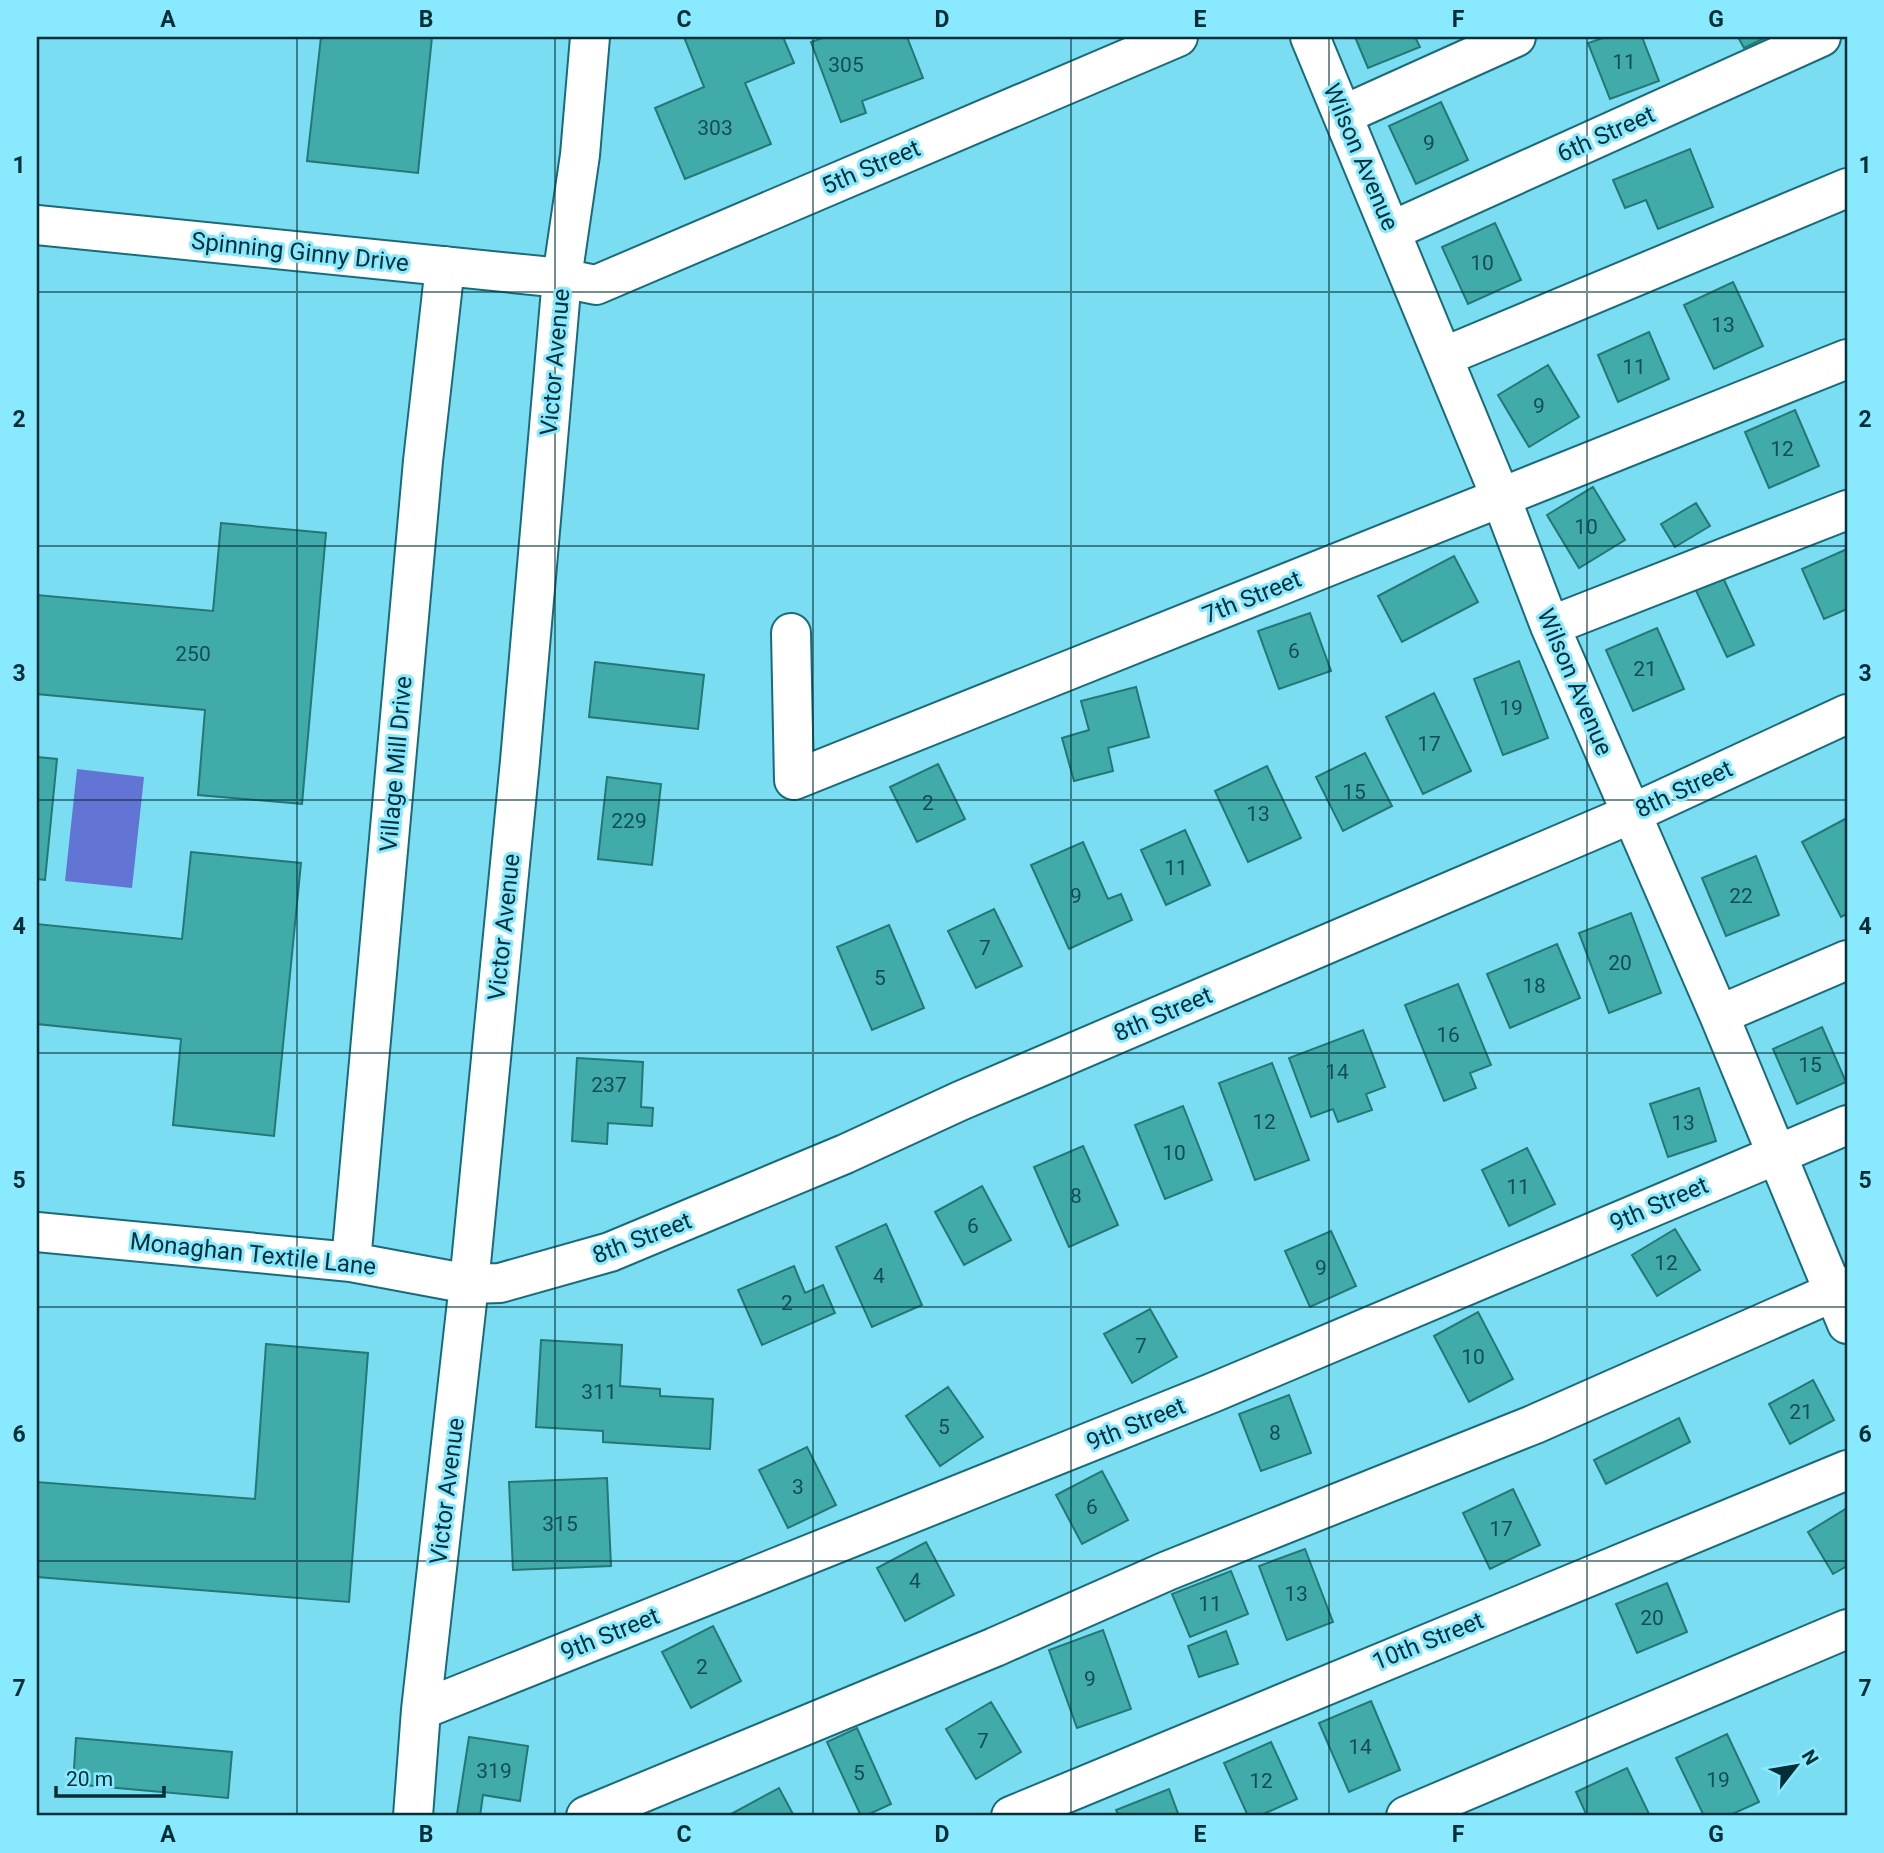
<svg xmlns="http://www.w3.org/2000/svg" width="1884" height="1853" font-family="Roboto,sans-serif">
<style>
.water{fill:#6275d4}
.building{fill:#41aba9;stroke:#247775;stroke-width:2}
.lines{fill:none;stroke-linecap:round;stroke-linejoin:round}
.minor-casing{stroke:#1a6b7a;stroke-width:42}
.minor{stroke:#fff;stroke-width:38}
.grid{fill:none;stroke:#022f37;stroke-width:2;stroke-opacity:0.55}
.labels{text-anchor:middle;stroke-width:6;stroke-linejoin:round;paint-order:stroke}
.number-label{font-size:21px;fill:#124e54}
.street-label{font-size:24px;fill:#022f37;stroke:#89eaff}
.neatline{fill:none;stroke:#022f37;stroke-width:2.5}
.grid-label{font-size:23px;text-anchor:middle;font-weight:bold;fill:#022f37}
</style>
<rect width="100%" height="100%" fill="#7bddf1"/>
<path class="water" d="M 77,769 L 144,777 L 132,888 L 65,881 Z"/>
<path class="building" d="M 321,37 L 432,37 L 418,173 L 307,161 Z
M 684,37 L 783,37 L 794,63 L 745,83 L 771,144 L 685,179 L 655,108 L 704,87 Z
M 825,37 L 907,37 L 923,78 L 862,101 L 866,113 L 841,122 L 811,42 Z
M 1355,37 L 1415,37 L 1420,47 L 1368,68 Z
M 1606,37 L 1642,37 L 1659,81 L 1610,99 L 1588,43 Z
M 1738,37 L 1767,37 L 1744,48 Z
M 1441,102 L 1468,160 L 1416,184 L 1389,126 Z
M 1690,149 L 1713,207 L 1658,229 L 1646,200 L 1625,208 L 1613,180 Z
M 1495,223 L 1521,280 L 1468,304 L 1442,247 Z
M 1733,282 L 1763,346 L 1714,369 L 1684,305 Z
M 1649,332 L 1669,379 L 1618,402 L 1598,355 Z
M 1548,365 L 1579,417 L 1529,447 L 1498,395 Z
M 1795,410 L 1819,466 L 1769,488 L 1745,432 Z
M 1593,487 L 1625,540 L 1579,568 L 1547,515 Z
M 1696,503 L 1710,526 L 1675,547 L 1661,524 Z
M 221,523 L 326,533 L 302,804 L 198,795 L 205,710 L 37,694 L 37,595 L 213,611 Z
M 1847,549 L 1847,609 L 1824,619 L 1802,569 Z
M 1454,556 L 1478,602 L 1402,642 L 1378,596 Z
M 1719,569 L 1754,645 L 1727,657 L 1692,582 Z
M 1310,613 L 1331,671 L 1279,689 L 1258,631 Z
M 1657,628 L 1684,689 L 1633,711 L 1606,650 Z
M 1519,661 L 1548,738 L 1503,755 L 1474,679 Z
M 595,662 L 704,675 L 698,729 L 589,717 Z
M 1136,687 L 1149,737 L 1108,748 L 1113,771 L 1074,781 L 1062,738 L 1089,730 L 1081,701 Z
M 1434,693 L 1471,771 L 1423,794 L 1386,717 Z
M 1365,753 L 1392,806 L 1343,831 L 1316,777 Z
M 37,757 L 57,759 L 45,880 L 37,879 Z
M 938,764 L 965,819 L 917,842 L 890,787 Z
M 1267,766 L 1301,838 L 1248,862 L 1215,791 Z
M 607,777 L 661,784 L 652,865 L 598,859 Z
M 1847,818 L 1847,914 L 1841,917 L 1802,842 Z
M 1185,830 L 1210,885 L 1166,905 L 1141,850 Z
M 1083,842 L 1108,899 L 1121,894 L 1132,920 L 1069,949 L 1031,865 Z
M 191,852 L 301,863 L 274,1136 L 173,1125 L 181,1039 L 37,1024 L 37,924 L 182,939 Z
M 1756,856 L 1779,915 L 1726,936 L 1702,878 Z
M 994,909 L 1022,966 L 976,988 L 948,931 Z
M 1631,913 L 1661,993 L 1609,1013 L 1579,933 Z
M 889,925 L 924,1008 L 872,1030 L 837,947 Z
M 1557,944 L 1580,998 L 1510,1028 L 1487,974 Z
M 1458,984 L 1491,1065 L 1470,1073 L 1476,1088 L 1444,1101 L 1405,1005 Z
M 1822,1027 L 1846,1082 L 1797,1104 L 1773,1049 Z
M 1363,1030 L 1385,1087 L 1366,1094 L 1372,1110 L 1338,1122 L 1333,1109 L 1311,1117 L 1289,1058 Z
M 577,1058 L 643,1062 L 641,1107 L 653,1108 L 652,1126 L 608,1123 L 607,1144 L 572,1141 Z
M 1272,1063 L 1309,1160 L 1255,1180 L 1219,1083 Z
M 1699,1088 L 1716,1141 L 1668,1157 L 1650,1104 Z
M 1183,1106 L 1212,1180 L 1165,1199 L 1135,1125 Z
M 1083,1146 L 1118,1225 L 1069,1247 L 1034,1167 Z
M 1527,1148 L 1555,1204 L 1509,1226 L 1482,1170 Z
M 982,1186 L 1011,1240 L 964,1265 L 935,1212 Z
M 886,1224 L 922,1305 L 872,1327 L 836,1247 Z
M 1675,1229 L 1700,1270 L 1657,1296 L 1632,1255 Z
M 1331,1231 L 1356,1286 L 1310,1307 L 1285,1251 Z
M 794,1266 L 805,1293 L 823,1285 L 835,1313 L 762,1345 L 738,1290 Z
M 1150,1309 L 1177,1357 L 1132,1383 L 1104,1334 Z
M 1478,1312 L 1513,1379 L 1469,1402 L 1434,1336 Z
M 541,1340 L 622,1345 L 620,1386 L 660,1389 L 660,1396 L 713,1399 L 710,1449 L 603,1442 L 603,1431 L 536,1427 Z
M 266,1344 L 368,1353 L 349,1602 L 37,1577 L 37,1482 L 255,1499 Z
M 1813,1380 L 1834,1420 L 1790,1444 L 1769,1404 Z
M 948,1387 L 983,1437 L 940,1466 L 906,1416 Z
M 1289,1395 L 1311,1453 L 1261,1471 L 1239,1414 Z
M 1679,1418 L 1690,1442 L 1606,1484 L 1594,1460 Z
M 807,1447 L 836,1505 L 788,1528 L 759,1470 Z
M 1102,1471 L 1128,1520 L 1082,1544 L 1056,1495 Z
M 607,1478 L 611,1566 L 513,1570 L 509,1482 Z
M 1513,1489 L 1540,1545 L 1490,1569 L 1463,1513 Z
M 1847,1508 L 1847,1566 L 1833,1574 L 1808,1532 Z
M 926,1542 L 954,1595 L 905,1621 L 877,1568 Z
M 1305,1549 L 1333,1622 L 1287,1640 L 1259,1566 Z
M 1231,1571 L 1248,1614 L 1190,1637 L 1172,1594 Z
M 1667,1583 L 1687,1632 L 1637,1653 L 1616,1604 Z
M 713,1626 L 741,1681 L 691,1708 L 662,1652 Z
M 1103,1630 L 1131,1709 L 1077,1728 L 1049,1650 Z
M 1226,1631 L 1238,1664 L 1199,1677 L 1188,1646 Z
M 1371,1701 L 1400,1770 L 1349,1792 L 1319,1723 Z
M 991,1702 L 1021,1752 L 976,1779 L 946,1729 Z
M 857,1728 L 891,1804 L 865,1816 L 861,1816 L 827,1742 Z
M 1727,1734 L 1759,1802 L 1728,1816 L 1704,1816 L 1676,1758 Z
M 469,1737 L 528,1746 L 520,1801 L 483,1795 L 480,1816 L 457,1814 Z
M 76,1738 L 232,1752 L 228,1798 L 73,1784 Z
M 1271,1742 L 1297,1799 L 1259,1816 L 1248,1816 L 1224,1763 Z
M 1627,1768 L 1650,1816 L 1587,1816 L 1576,1792 Z
M 779,1788 L 794,1816 L 733,1816 L 731,1814 Z
M 1169,1789 L 1179,1816 L 1119,1816 L 1116,1810 Z"/>
<g class="lines">
<g class="minor-casing">
<path id="minor" d="M 1310,37 L 1501,498 L 1550,626 L 1719,1015 L 1847,1324
M 1343,115 L 1516,37
M 37,225 L 562,278 L 596,285 L 1178,37
M 1391,231 L 1821,37
M 1443,357 L 1847,188
M 1550,626 L 1847,510
M 791,633 L 794,780 L 1847,359
M 1719,1015 L 1847,960
M 37,1232 L 351,1262 L 469,1284 L 500,1283 L 610,1252 L 845,1154 L 960,1101 L 1631,814 L 1847,714
M 351,1262 L 423,461 L 445,266
M 421,1710 L 1212,1393 L 1847,1125
M 413,1816 L 421,1710 L 469,1284 L 520,761 L 562,278 L 580,155 L 590,37
M 586,1816 L 995,1647 L 1167,1571 L 1535,1424 L 1847,1286
M 1011,1816 L 1847,1470
M 1406,1816 L 1847,1629"/>
</g>
<use href="#minor" class="minor"/>
</g>
<path class="grid" d="M 297,37 L 297,1816M 555,37 L 555,1816M 813,37 L 813,1816M 1071,37 L 1071,1816M 1329,37 L 1329,1816M 1587,37 L 1587,1816M 37,292 L 1847,292M 37,546 L 1847,546M 37,800 L 1847,800M 37,1053 L 1847,1053M 37,1307 L 1847,1307M 37,1561 L 1847,1561"/>
<g class="labels">
<g class="number-label">
<text x="1624" y="69">11</text>
<text x="846" y="72">305</text>
<text x="715" y="135">303</text>
<text x="1429" y="150">9</text>
<text x="1482" y="270">10</text>
<text x="1723" y="332">13</text>
<text x="1634" y="374">11</text>
<text x="1539" y="413">9</text>
<text x="1782" y="456">12</text>
<text x="1586" y="534">10</text>
<text x="1294" y="658">6</text>
<text x="193" y="661">250</text>
<text x="1645" y="676">21</text>
<text x="1511" y="715">19</text>
<text x="1429" y="751">17</text>
<text x="1354" y="799">15</text>
<text x="928" y="810">2</text>
<text x="1258" y="821">13</text>
<text x="629" y="828">229</text>
<text x="1176" y="875">11</text>
<text x="1076" y="903">9</text>
<text x="1741" y="903">22</text>
<text x="985" y="955">7</text>
<text x="1620" y="970">20</text>
<text x="880" y="985">5</text>
<text x="1534" y="993">18</text>
<text x="1448" y="1042">16</text>
<text x="1810" y="1072">15</text>
<text x="1337" y="1079">14</text>
<text x="609" y="1092">237</text>
<text x="1264" y="1129">12</text>
<text x="1683" y="1130">13</text>
<text x="1174" y="1160">10</text>
<text x="1518" y="1194">11</text>
<text x="1076" y="1203">8</text>
<text x="973" y="1233">6</text>
<text x="1666" y="1270">12</text>
<text x="1321" y="1275">9</text>
<text x="879" y="1283">4</text>
<text x="787" y="1310">2</text>
<text x="1141" y="1353">7</text>
<text x="1473" y="1364">10</text>
<text x="599" y="1399">311</text>
<text x="1801" y="1419">21</text>
<text x="944" y="1434">5</text>
<text x="1275" y="1440">8</text>
<text x="798" y="1494">3</text>
<text x="1092" y="1514">6</text>
<text x="560" y="1531">315</text>
<text x="1501" y="1536">17</text>
<text x="915" y="1588">4</text>
<text x="1296" y="1601">13</text>
<text x="1210" y="1611">11</text>
<text x="1652" y="1625">20</text>
<text x="702" y="1674">2</text>
<text x="1090" y="1686">9</text>
<text x="983" y="1748">7</text>
<text x="1360" y="1754">14</text>
<text x="494" y="1778">319</text>
<text x="859" y="1780">5</text>
<text x="1718" y="1787">19</text>
<text x="1261" y="1788">12</text>
</g>
<g class="street-label">
<text transform="translate(1606 134) rotate(-24)" y="8">6th Street</text>
<text transform="translate(1361 157) rotate(67)" y="8">Wilson Avenue</text>
<text transform="translate(871 167) rotate(-23)" y="8">5th Street</text>
<text transform="translate(300 252) rotate(6)" y="8">Spinning Ginny Drive</text>
<text transform="translate(555 362) rotate(-85)" y="8">Victor Avenue</text>
<text transform="translate(1252 597) rotate(-22)" y="8">7th Street</text>
<text transform="translate(1575 682) rotate(67)" y="8">Wilson Avenue</text>
<text transform="translate(396 764) rotate(-85)" y="8">Village Mill Drive</text>
<text transform="translate(1684 789) rotate(-25)" y="8">8th Street</text>
<text transform="translate(504 927) rotate(-84)" y="8">Victor Avenue</text>
<text transform="translate(1163 1014) rotate(-23)" y="8">8th Street</text>
<text transform="translate(1659 1204) rotate(-23)" y="8">9th Street</text>
<text transform="translate(642 1238) rotate(-21)" y="8">8th Street</text>
<text transform="translate(253 1254) rotate(6)" y="8">Monaghan Textile Lane</text>
<text transform="translate(1136 1424) rotate(-22)" y="8">9th Street</text>
<text transform="translate(447 1491) rotate(-83)" y="8">Victor Avenue</text>
<text transform="translate(610 1634) rotate(-22)" y="8">9th Street</text>
<text transform="translate(1428 1641) rotate(-22)" y="8">10th Street</text>
</g>
</g>
<rect width="1884" height="1853" fill="none" stroke="#89eaff" stroke-width="77"/>
<g transform="translate(1796 1766) rotate(59)" stroke="#89eaff" stroke-width="5" paint-order="stroke">
<path d="M0-5L12 26L0 18L-12 26Z" fill="#022f37"/>
<text y="-10" font-size="19" font-weight="bold" text-anchor="middle" fill="#022f37">N</text>
</g>
<path d="M56 1786v10h108v-10" fill="none" stroke="#022f37" stroke-width="3.5"/>
<text x="66" y="1786" font-size="21" fill="#022f37" stroke="#89eaff" stroke-width="5" paint-order="stroke">20 m</text>
<rect x="38" y="38" width="1808" height="1776" class="neatline"/>
<g class="grid-label">
<text x="168" y="27">A</text>
<text x="426" y="27">B</text>
<text x="684" y="27">C</text>
<text x="942" y="27">D</text>
<text x="1200" y="27">E</text>
<text x="1458" y="27">F</text>
<text x="1716" y="27">G</text>
<text x="19" y="173">1</text>
<text x="1865" y="173">1</text>
<text x="19" y="427">2</text>
<text x="1865" y="427">2</text>
<text x="19" y="681">3</text>
<text x="1865" y="681">3</text>
<text x="19" y="934">4</text>
<text x="1865" y="934">4</text>
<text x="19" y="1188">5</text>
<text x="1865" y="1188">5</text>
<text x="19" y="1442">6</text>
<text x="1865" y="1442">6</text>
<text x="19" y="1696">7</text>
<text x="1865" y="1696">7</text>
<text x="168" y="1842">A</text>
<text x="426" y="1842">B</text>
<text x="684" y="1842">C</text>
<text x="942" y="1842">D</text>
<text x="1200" y="1842">E</text>
<text x="1458" y="1842">F</text>
<text x="1716" y="1842">G</text>
</g>
</svg>
